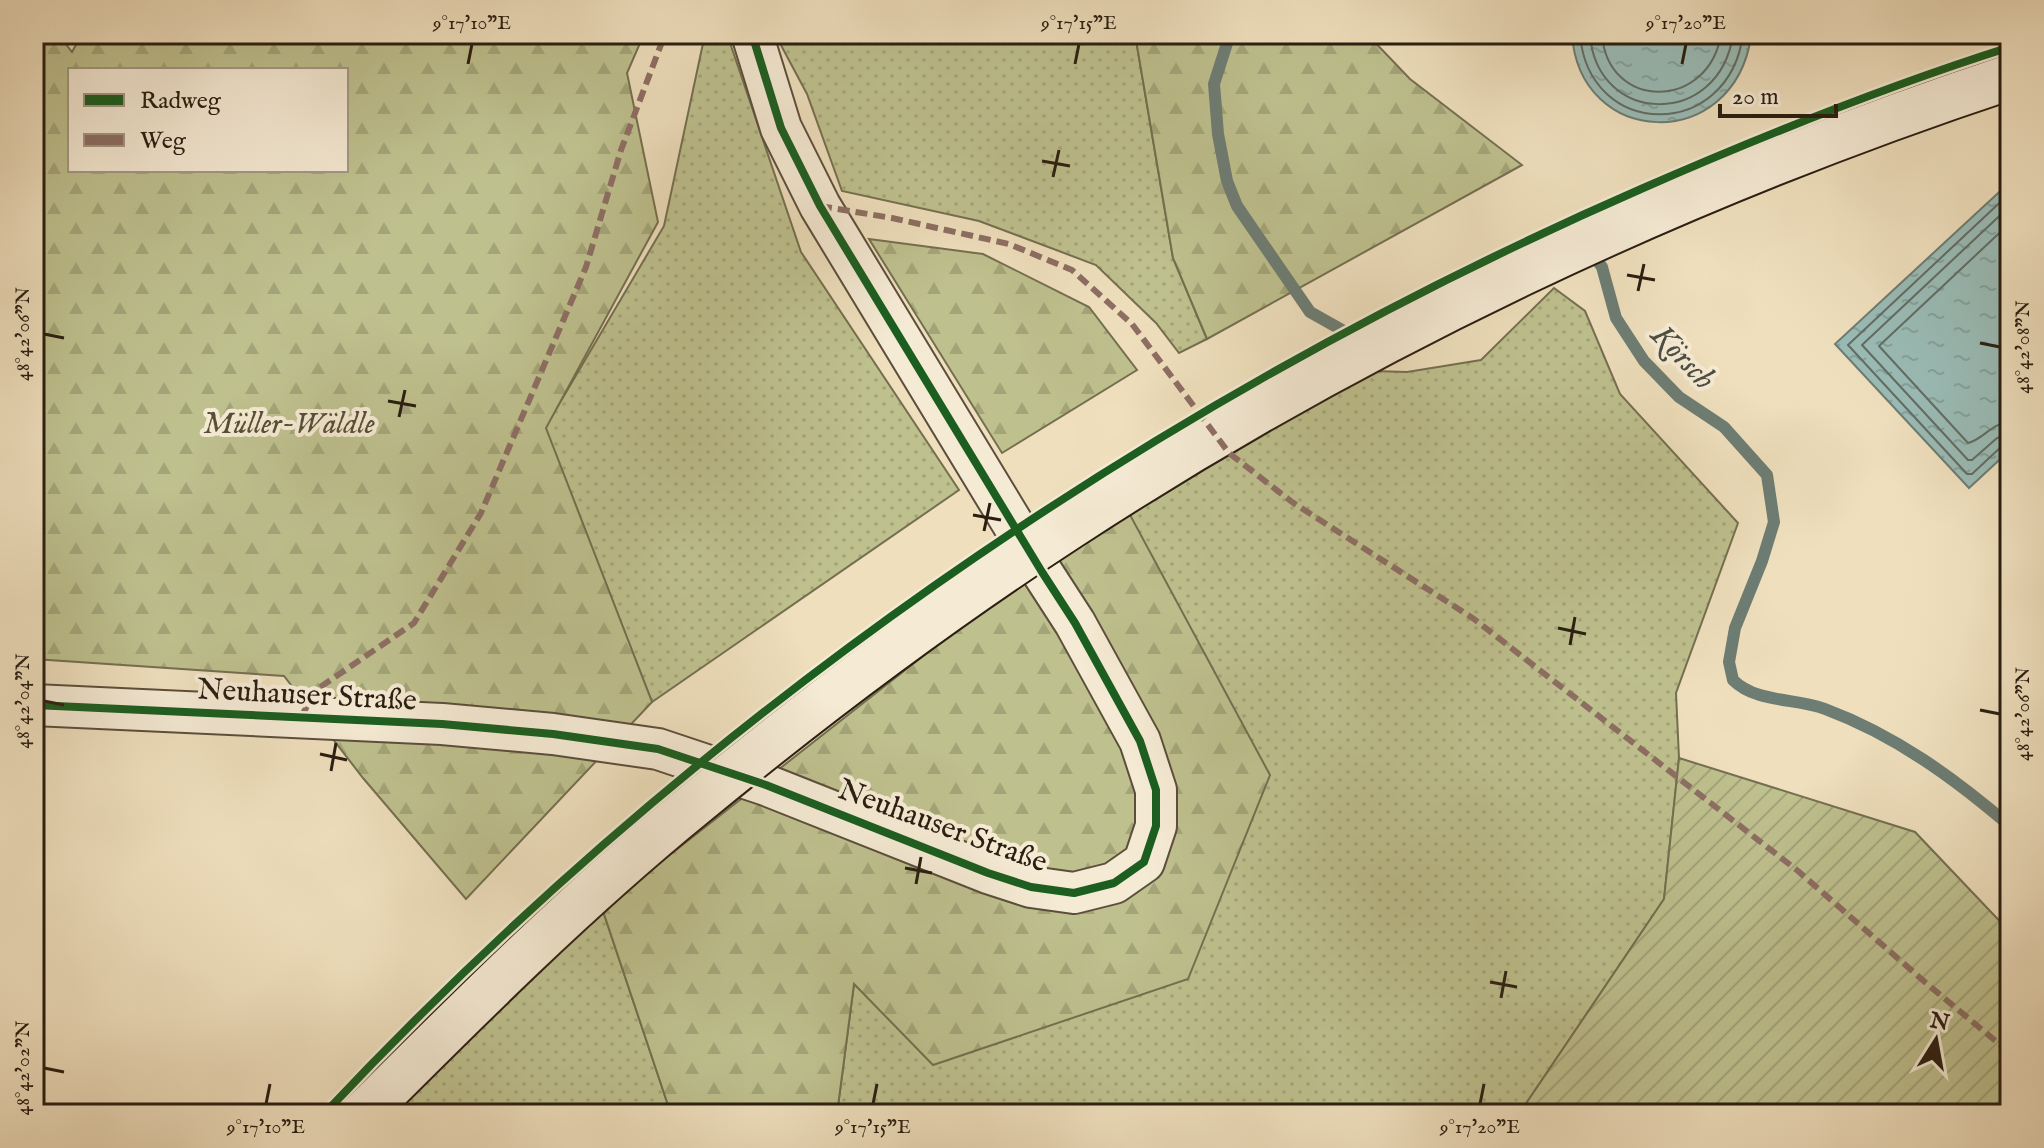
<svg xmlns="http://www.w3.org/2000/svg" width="2044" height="1148" font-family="'IM FELL English',serif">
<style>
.grass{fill:url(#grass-dots);stroke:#746f50;stroke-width:2}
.forest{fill:url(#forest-firs);stroke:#746f50;stroke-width:2;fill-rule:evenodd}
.garden{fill:url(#garden-furrows);stroke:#746f50;stroke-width:2}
.water{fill:url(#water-ripples);stroke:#6d7d74;stroke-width:2}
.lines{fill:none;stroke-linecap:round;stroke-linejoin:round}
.shore{stroke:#626d64;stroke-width:2}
.stream{stroke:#6d7d74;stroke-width:12}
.street-casing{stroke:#5b4e3c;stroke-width:44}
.street{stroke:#f5ead4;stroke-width:40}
.secondary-bridge-casing{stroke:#2a1e11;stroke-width:48;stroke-linecap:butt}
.secondary-bridge{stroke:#f5ead4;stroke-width:44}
.quiet{stroke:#8d6e63;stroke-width:6;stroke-dasharray:12 6;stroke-linecap:butt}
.cycleway-casing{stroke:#f5ead4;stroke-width:13}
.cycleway{stroke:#1b5e20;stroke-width:8}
.ticks{fill:none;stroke:#2a1e11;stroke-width:3}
.labels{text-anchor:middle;stroke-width:8;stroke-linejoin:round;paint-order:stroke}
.park-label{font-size:30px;font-style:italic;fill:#564f36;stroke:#f5ead4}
.street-label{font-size:30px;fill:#2a1e11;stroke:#f5ead4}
.water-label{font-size:32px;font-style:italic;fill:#4c4d43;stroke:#f5ead4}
.neatline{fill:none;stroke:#2a1e11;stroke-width:3}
.ticks-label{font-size:20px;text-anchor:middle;fill:#2a1e11}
</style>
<defs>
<pattern id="grass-dots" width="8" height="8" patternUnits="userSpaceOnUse" patternTransform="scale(2)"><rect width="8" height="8" fill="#bec08e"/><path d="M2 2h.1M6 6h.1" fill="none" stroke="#a3a579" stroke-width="1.8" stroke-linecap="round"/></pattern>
<pattern id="forest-firs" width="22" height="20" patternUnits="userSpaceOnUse" patternTransform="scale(2)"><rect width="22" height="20" fill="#bec08e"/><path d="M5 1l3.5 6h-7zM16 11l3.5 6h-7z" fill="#a3a579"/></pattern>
<pattern id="garden-furrows" width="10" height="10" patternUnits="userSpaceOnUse" patternTransform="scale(2)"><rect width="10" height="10" fill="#bec08e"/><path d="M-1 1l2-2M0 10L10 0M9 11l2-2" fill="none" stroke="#a3a579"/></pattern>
<pattern id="water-ripples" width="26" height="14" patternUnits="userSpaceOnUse" patternTransform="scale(2)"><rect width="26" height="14" fill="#9abcb6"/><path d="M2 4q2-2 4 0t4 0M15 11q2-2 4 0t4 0" fill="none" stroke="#85a19b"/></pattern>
</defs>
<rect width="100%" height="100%" fill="#efdfbd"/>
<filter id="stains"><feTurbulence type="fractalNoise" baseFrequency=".0025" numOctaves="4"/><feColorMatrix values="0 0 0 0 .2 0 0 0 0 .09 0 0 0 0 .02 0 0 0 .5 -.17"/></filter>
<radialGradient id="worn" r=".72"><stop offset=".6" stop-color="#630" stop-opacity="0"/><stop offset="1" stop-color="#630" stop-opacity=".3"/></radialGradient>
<path class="grass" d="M 705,34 L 727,34 L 801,252 L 959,490 L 652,702 L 545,428 L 664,226 Z
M 775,34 L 1135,34 L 1173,258 L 1207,339 L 1179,353 L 1156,323 L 1096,265 L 979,221 L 842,191 L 807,94 Z
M 1554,288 L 1585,311 L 1620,394 L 1738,523 L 1676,693 L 1679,758 L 1664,899 L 1519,1114 L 837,1114 L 854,984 L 1122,500 L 1337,370 L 1407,372 L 1481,360 Z
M 602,908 L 671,1114 L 392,1114 Z"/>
<path class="forest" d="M 34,34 L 58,34 L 72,52 L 82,34 L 644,34 L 627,73 L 658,222 L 546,428 L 652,702 L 466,899 L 363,778 L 284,676 L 34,659 ZM 70,70 L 346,70 L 346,170 L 70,170 Z
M 1135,34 L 1367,34 L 1410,79 L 1522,165 L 1207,339 L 1173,258 Z
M 869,239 L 983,254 L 1089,307 L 1137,370 L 1002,453 Z
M 1122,500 L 1270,775 L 1188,979 L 933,1065 L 854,984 L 837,1114 L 671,1114 L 602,908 Z"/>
<path class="garden" d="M 1679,758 L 1915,832 L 2010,932 L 2010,1114 L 1519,1114 L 1664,899 Z"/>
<path class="water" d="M 1572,34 L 1751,34 L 1751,37 C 1733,154 1579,148 1572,34 Z
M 2010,182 L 2010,450 L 1969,488 L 1835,344 Z
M 2010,525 L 2010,605 C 1998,579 1998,551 2010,525 Z"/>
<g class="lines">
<path class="shore" d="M 1580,34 C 1588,140 1729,142 1743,34
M 1590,34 C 1596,126 1720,129 1733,34
M 1602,34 C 1607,111 1709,111 1721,34
M 2010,193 L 1848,345 L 1967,474 L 1972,474 L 2002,446 L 2010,444
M 2010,206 L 1862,345 L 1968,460 L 1972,460 L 1997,438 L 2010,434
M 2010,223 L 1879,346 L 1968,443 C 1984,439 1991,423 2010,422"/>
<path class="stream" d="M 1230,34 L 1214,84 L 1218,134 L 1227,181 L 1237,206 L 1310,312 L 1358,339 L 1365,340
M 1590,251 L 1602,267 L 1616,318 L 1644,361 L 1679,397 L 1724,427 L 1767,475 L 1774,522 L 1762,561 L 1735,628 L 1729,662 L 1733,680 C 1756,703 1796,698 1825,709 C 1895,735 1954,778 2010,826"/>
<g class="street-casing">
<path id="street" d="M 34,705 L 442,724 L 553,734 L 658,749 L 766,785 L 988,873 L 1031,887 L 1074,893 L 1114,883 L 1144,862 L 1156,826 L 1156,790 L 1140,741 L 1075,623 L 1042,572 L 820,206 L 781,128 L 752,34"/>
</g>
<use href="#street" class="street"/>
<g class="secondary-bridge-casing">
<path id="secondary-bridge" d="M 363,1114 C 470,1007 577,900 695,804 C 814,706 939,612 1068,528 C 1358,338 1681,186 2010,77"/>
</g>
<use href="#secondary-bridge" class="secondary-bridge"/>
<path class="quiet" d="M 820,206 L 892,218 L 1009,244 L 1072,270 L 1132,324 L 1229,453 L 1292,502 L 1474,619 L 1798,871 L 1926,983 L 2010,1053
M 301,717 L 316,690 L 414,623 L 481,513 L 586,267 L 621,150 L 665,34"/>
<g class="cycleway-casing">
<path id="cycleway" d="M 34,705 L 442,724 L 553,734 L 658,749 L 766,785 L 988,873 L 1031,887 L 1074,893 L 1114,883 L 1144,862 L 1156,826 L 1156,790 L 1140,741 L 1075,623 L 1042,572 L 820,206 L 781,128 L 752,34
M 324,1114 C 694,720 1146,405 1641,189 C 1762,136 1884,87 2010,47"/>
</g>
<use href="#cycleway" class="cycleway"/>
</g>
<path class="ticks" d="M 468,64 L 472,44M 1075,64 L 1079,44M 1682,64 L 1686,44M 1042,161 L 1070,166M 1053,177 L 1059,150M 1627,275 L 1655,280M 1638,291 L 1644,264M 44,334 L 64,338M 1980,343 L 2000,347M 388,401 L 416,406M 399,417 L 405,390M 973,515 L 1001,520M 984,531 L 990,503M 1558,628 L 1586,634M 1570,645 L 1575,617M 44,701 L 64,705M 1980,710 L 2000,714M 320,754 L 347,760M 331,771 L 336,743M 905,868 L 932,873M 916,884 L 921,857M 1490,982 L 1517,987M 1501,998 L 1506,971M 44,1068 L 64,1072M 266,1104 L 270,1084M 873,1104 L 877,1084M 1480,1104 L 1484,1084"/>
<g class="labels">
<g class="park-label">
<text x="289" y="433">Müller-Wäldle</text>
</g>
<g class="street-label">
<text transform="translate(307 694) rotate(3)" y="10">Neuhauser Straße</text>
<text transform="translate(943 825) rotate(20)" y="10">Neuhauser Straße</text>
</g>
<g class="water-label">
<text transform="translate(1684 356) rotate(46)" y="11">Körsch</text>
</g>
</g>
<rect width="2044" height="1148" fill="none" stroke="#efdfbd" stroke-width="88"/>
<rect x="68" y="68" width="280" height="104" fill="#f5ead4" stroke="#a49886" stroke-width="2"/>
<rect x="84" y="94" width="40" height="12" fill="#1b5e20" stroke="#a49886" stroke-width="2"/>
<text x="140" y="108" font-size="24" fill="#2a1e11">Radweg</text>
<rect x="84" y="134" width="40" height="12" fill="#8d6e63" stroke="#a49886" stroke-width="2"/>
<text x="140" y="148" font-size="24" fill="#2a1e11">Weg</text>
<g transform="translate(1936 1040) rotate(11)" stroke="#f5ead4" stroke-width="6" paint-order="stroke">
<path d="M0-6L14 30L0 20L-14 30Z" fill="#2a1e11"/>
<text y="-12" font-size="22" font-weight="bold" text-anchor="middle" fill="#2a1e11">N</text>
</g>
<path d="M1720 104v12h116v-12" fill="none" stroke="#2a1e11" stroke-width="4"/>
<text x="1732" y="104" font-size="24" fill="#2a1e11" stroke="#f5ead4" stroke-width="6" paint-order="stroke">20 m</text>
<rect x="44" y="44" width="1956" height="1060" class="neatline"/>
<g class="ticks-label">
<text x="472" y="29">9°17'10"E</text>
<text x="1079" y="29">9°17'15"E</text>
<text x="1686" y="29">9°17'20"E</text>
<text transform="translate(22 334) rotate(-90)" y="7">48°42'06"N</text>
<text transform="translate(2022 347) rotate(-90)" y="7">48°42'08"N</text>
<text transform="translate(22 701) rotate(-90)" y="7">48°42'04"N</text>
<text transform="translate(2022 714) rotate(-90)" y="7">48°42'06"N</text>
<text transform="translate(22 1068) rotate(-90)" y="7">48°42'02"N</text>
<text x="266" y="1133">9°17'10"E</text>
<text x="873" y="1133">9°17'15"E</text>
<text x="1480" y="1133">9°17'20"E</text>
</g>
<rect width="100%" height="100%" filter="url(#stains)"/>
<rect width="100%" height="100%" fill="url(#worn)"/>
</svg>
